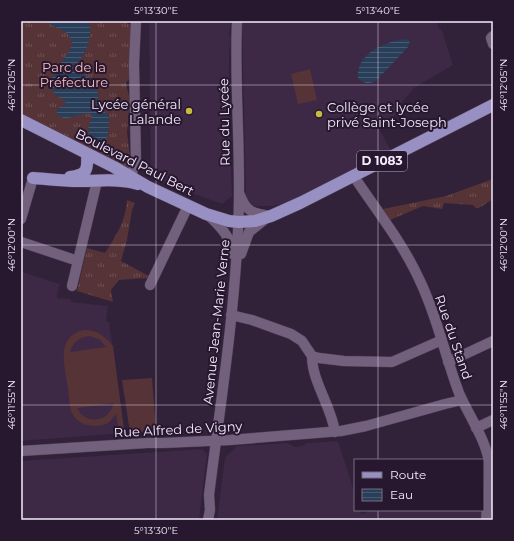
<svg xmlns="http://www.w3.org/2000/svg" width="514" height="541" font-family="Montserrat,sans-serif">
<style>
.built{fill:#3d2846}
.grass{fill:url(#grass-tufts)}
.pitch{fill:#563336;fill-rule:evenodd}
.water{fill:url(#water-rules)}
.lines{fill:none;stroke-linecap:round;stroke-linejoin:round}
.minor-casing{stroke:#4e3f55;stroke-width:11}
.major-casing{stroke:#4e3f55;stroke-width:13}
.minor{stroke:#73607c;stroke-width:10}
.major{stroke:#9890c3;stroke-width:12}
.ticks{fill:none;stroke:#f5ebfb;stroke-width:1;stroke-opacity:0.45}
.poi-dot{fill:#c6bc3c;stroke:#27172f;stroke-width:1.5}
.labels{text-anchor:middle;stroke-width:4;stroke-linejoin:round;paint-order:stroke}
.shield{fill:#27172f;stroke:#b7abbe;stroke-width:1}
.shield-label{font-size:12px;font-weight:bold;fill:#f5ebfb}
.park-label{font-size:13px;fill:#f9bec1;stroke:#27172f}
.poi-label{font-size:13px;fill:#f5ebfb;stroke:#27172f;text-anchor:end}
.street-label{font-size:13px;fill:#f5ebfb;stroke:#27172f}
.neatline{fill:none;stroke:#f5ebfb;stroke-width:1.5}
.ticks-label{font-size:10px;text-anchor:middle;fill:#f5ebfb}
</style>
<defs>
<pattern id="grass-tufts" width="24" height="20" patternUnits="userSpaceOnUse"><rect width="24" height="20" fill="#563336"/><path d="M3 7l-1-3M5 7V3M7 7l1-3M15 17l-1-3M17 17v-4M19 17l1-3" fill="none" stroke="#6f5154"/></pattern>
<pattern id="water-rules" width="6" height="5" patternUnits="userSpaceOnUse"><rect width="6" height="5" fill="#283e59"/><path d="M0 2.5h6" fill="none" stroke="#485a72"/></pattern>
</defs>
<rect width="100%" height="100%" fill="#312139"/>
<path class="built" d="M 149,21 L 231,21 L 229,35 L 231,36 L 230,48 L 229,52 L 229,103 L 232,196 L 222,204 L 151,178 Z
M 242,21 L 439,21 L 437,23 L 438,26 L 442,31 L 453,65 L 414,88 L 399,106 L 393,119 L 379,129 L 391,150 L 291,201 L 273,206 L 254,206 L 246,198 Z
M 22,272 L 60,284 L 57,294 L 57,298 L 71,299 L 71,302 L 108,306 L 106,321 L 109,322 L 125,433 L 21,441 L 21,275 Z
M 338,441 L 355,494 L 355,510 L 360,510 L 361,514 L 373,510 L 481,510 L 481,520 L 217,520 L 225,458 L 237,446 L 287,443 L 295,447 L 302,446 L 307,443 Z
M 202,449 L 207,454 L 199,520 L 21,520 L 21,461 Z"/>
<path class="grass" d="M 21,21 L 126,21 L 132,27 L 130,78 L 126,83 L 130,101 L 127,132 L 131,164 L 128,168 L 21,113 Z
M 493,179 L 493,199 L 479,208 L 476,208 L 473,205 L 444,203 L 442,209 L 423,206 L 390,220 L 383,209 L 446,196 Z
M 127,200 L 135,203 L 132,210 L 127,240 L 121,261 L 149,276 L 148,278 L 119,280 L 111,290 L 113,302 L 77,291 L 87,248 L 105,253 C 116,236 126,220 127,200 Z"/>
<path class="pitch" d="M 310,69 L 317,100 L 298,104 L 291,74 Z
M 83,330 C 96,329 105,336 113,346 L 124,430 L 119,431 L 116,414 C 113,417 111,421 108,423 C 96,429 78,426 72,413 C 69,406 69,396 68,389 C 65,367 55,338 83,330 ZM 90,336 L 100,340 L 106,347 L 70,352 C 73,342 80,337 90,336 ZM 114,403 C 109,422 86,426 77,408 Z
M 152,378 L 156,429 L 154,429 L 154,431 L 130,433 L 122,380 Z"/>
<path class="water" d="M 44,21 L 88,21 L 89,22 C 93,42 85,53 74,68 C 95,82 99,80 98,108 L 108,114 C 110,120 109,139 104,143 L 95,142 L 90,137 L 88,129 L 92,116 L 91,114 C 78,112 66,124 57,114 L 57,109 L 64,105 L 66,102 C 63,98 57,98 54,93 C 42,73 73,57 72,41 L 67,33 Z
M 406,39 L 410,41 L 408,47 L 376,81 C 370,84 363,84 358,78 C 356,53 386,41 406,39 Z"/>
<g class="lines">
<g class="minor-casing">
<path id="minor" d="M 493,36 L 491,38 L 493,44
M 353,175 C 376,210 403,243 420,281 C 437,316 445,356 459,393 C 468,414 486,440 489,462 C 491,479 487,503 486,520
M 130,176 L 134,168 L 136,161 L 134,64 L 136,21
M 240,195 C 246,212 254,214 271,216
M 207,214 C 220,226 231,237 234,255
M 21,219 L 33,178
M 21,242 L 72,259
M 241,254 L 249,232 L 264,220
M 150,285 L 188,206
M 72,286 L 97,181
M 231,315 L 252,320 L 291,334 L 302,341 L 312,356 L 319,358 L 344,361 L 392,362 L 442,340
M 312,356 C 312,382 331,405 335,432
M 448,362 L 493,341
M 476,428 L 493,420
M 21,451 L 147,443 L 163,443 L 230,440 L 341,431 L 366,426 L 445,404 L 462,400
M 208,520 L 210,510 L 209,495 C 220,407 234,319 238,230 C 242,161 234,91 237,21"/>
</g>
<g class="major-casing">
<path id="major" d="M 21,120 L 114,167 L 148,187 L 206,214 L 229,221 L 239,222 L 255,221 L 271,216 L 300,203 L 493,105
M 70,177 C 87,175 88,170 87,154
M 33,178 C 48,179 63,181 78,181 C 97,181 119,178 138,184"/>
</g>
<use href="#minor" class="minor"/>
<use href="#major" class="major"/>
</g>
<path class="ticks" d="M 156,21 L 156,520M 378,21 L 378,460M 21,85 L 493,85M 21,245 L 493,245M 21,405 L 493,405M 378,510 L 378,520"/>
<g class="poi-dot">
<circle cx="189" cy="111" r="4"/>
<circle cx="319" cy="114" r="4"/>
</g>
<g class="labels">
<rect class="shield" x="357" y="151" width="50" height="20" rx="3"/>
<g class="shield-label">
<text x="382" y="165">D 1083</text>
</g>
<g class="park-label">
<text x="74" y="72">Parc de la<tspan x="74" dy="15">Préfecture</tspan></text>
</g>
<g class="poi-label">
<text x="181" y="109">Lycée général<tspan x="181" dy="15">Lalande</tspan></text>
<text x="327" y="112" text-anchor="start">Collège et lycée<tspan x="327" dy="15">privé Saint-Joseph</tspan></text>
</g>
<g class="street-label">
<text transform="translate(224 122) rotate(-91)" y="5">Rue du Lycée</text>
<text transform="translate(135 162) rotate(27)" y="5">Boulevard Paul Bert</text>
<text transform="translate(216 322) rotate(-84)" y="5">Avenue Jean-Marie Verne</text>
<text transform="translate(454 337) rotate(71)" y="5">Rue du Stand</text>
<text transform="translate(178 429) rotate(-3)" y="5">Rue Alfred de Vigny</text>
</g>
</g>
<rect width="514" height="541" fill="none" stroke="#27172f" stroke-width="44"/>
<rect x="354" y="459" width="130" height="52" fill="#27172f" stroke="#796c81"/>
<rect x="362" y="472" width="20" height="6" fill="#9890c3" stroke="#796c81"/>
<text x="390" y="479" font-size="12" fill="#f5ebfb">Route</text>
<rect x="362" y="489" width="20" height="12" fill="url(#water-rules)" stroke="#796c81"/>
<text x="390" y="499" font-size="12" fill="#f5ebfb">Eau</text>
<rect x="22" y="22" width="470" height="497" class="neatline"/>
<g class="ticks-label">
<text x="156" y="14">5°13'30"E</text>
<text x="378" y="14">5°13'40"E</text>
<text transform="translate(11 85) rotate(-90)" y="4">46°12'05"N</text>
<text transform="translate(503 85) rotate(-90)" y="4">46°12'05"N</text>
<text transform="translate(11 245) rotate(-90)" y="4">46°12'00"N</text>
<text transform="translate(503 245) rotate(-90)" y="4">46°12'00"N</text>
<text transform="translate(11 405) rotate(-90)" y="4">46°11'55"N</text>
<text transform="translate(503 405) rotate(-90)" y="4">46°11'55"N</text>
<text x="156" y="534">5°13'30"E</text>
</g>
</svg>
